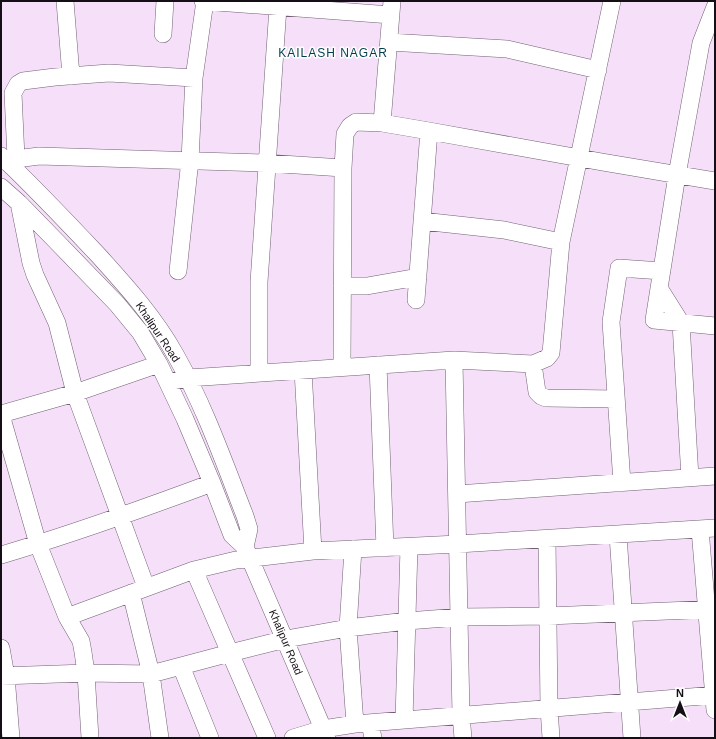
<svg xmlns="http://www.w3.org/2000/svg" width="716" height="739" font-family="Helvetica,sans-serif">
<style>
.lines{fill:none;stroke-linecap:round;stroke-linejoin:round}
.minor-casing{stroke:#725f74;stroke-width:18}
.minor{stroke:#fff;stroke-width:17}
.labels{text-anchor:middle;stroke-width:3;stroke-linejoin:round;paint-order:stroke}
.street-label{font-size:11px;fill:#150e16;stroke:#fff}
.neighbourhood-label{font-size:12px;letter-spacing:1px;fill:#033d4d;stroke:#fff}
</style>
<rect width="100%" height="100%" fill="#f6e0f9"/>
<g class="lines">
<g class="minor-casing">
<path id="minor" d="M 65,1 L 71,76
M 203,1 L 391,15
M 715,7 L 701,43 L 677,175 L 654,320 L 715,326
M 163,34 L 165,1
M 389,42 L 507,49 L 598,70
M 382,123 L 392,1
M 1,156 C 35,188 67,222 99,256 C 127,287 155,318 175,354 C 204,405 224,462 245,516 L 249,529 L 245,547
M 16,158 L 13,93 L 18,84 L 23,81 L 55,77 L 109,73 L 194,78
M 1,161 L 39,156 L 266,163 L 343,168
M 1,187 L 19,203 L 58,243 L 117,304 L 140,332 L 159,364 L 185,419 L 212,483 L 232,535 L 245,547 L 327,738
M 19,203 L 31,263 L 35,275 L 57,323 L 75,393 L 146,587
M 422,221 L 504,230 L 561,242
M 178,271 L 190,160 L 194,78 L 205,1
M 342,286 L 367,286 L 418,277
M 659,288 L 681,323 L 690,478
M 416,300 L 429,131
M 454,360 L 459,617 L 461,715 L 463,738
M 533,364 L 537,392 L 541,396 L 546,398 L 616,399
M 378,365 L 385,548
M 342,367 L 343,168 L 345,134 L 350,126 L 356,122 L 382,123 L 429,131 L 602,162 L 715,181
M 303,370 L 313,551
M 259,373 L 259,282 L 278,7
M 168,382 L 188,378 L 454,360 L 533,364 L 547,358 L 551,353 L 561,242 L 612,1
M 1,414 L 75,393 L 159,364
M 1,415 L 38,544 L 67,617 L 81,641 L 83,652 L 86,673 L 90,738
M 622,483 L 611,322 L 619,268 L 662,271
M 457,494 L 715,476
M 700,529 L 715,710
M 618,535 L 632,738
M 547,539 L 549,708 L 551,738
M 353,549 L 348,628 L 355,724
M 1,555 C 73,534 142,509 212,483
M 194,570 L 267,738
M 131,593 L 151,674 L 160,738
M 67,617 L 194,570 L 236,560 L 313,551 L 458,544 L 715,528
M 1,648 L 6,676 L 11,738
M 181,666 L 210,738
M 1,676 L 86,673 L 151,674 L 230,653 L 286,639 L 348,628 L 407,621 L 459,617 L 548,616 L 715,609
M 404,720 L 409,547
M 370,723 L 373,738
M 293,738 L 323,729 L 355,724 L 715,695"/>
</g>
<use href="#minor" class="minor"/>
</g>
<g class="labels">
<g class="street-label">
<text transform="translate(158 332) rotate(56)" y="4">Khalipur Road</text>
<text transform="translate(286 642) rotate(67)" y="4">Khalipur Road</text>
</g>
<g class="neighbourhood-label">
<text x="333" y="57">KAILASH NAGAR</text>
</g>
</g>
<rect width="716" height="739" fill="none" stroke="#150e16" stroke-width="4"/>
<g transform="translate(680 703)" stroke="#ffffff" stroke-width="3" paint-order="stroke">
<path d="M0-3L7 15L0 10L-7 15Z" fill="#150e16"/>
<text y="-6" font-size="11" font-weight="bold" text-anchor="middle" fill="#150e16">N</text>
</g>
</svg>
